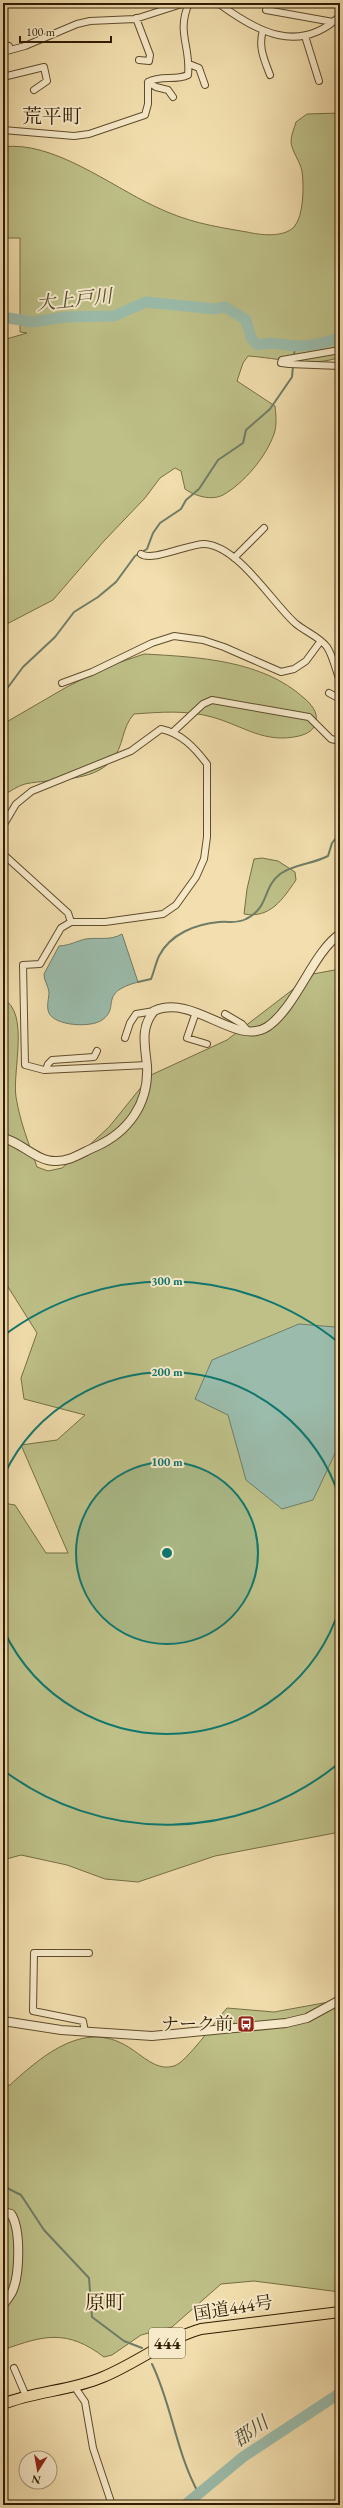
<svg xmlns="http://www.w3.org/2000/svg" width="343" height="2508" font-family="'EB Garamond','Noto Serif JP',serif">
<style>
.green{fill:#bec088;stroke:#766e44}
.water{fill:#9bbcac;stroke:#6f7c67}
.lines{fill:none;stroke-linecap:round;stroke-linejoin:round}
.stream{stroke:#6f7c67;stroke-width:2}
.river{stroke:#9bbcac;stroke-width:11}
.minor-casing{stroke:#5f4c2c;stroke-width:8}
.tertiary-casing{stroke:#5f4c2c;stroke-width:10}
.trunk-casing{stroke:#2e1c00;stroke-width:12}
.minor{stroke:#f7eaca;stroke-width:6}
.tertiary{stroke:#f7eaca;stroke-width:8}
.trunk{stroke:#f2deae;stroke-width:10}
.ring{fill:none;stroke:#0f766e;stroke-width:2}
.labels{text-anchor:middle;stroke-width:4;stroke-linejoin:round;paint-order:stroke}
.shield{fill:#f7eaca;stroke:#6a5a3d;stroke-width:1}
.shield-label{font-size:17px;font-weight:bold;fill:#2e1c00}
.poi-label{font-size:18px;fill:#2e1c00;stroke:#f7eaca;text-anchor:end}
.street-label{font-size:18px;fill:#2e1c00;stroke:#f7eaca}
.water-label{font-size:19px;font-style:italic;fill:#4f4c34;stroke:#f7eaca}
.quarter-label{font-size:20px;fill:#2e1c00;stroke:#f7eaca}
.centre{fill:#0f766e;stroke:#f7eaca;stroke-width:2}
.ring-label{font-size:12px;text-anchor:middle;font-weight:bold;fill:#0f766e;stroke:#f7eaca;stroke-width:4;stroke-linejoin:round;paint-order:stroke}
</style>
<rect width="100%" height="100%" fill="#f2deae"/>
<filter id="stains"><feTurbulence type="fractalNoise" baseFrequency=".005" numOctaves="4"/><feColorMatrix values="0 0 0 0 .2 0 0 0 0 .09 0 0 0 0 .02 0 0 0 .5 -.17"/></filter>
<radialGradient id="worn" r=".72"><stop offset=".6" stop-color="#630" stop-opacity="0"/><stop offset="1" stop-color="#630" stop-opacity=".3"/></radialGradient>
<path class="green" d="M 340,113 L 340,357 C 311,368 279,358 248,356 L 243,363 L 237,381 L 275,406 C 276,415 277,426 274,434 C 266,457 244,483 223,495 C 211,501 195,496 185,489 L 181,471 L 175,468 L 160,478 L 145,498 L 104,541 L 53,600 L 3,626 L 3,340 L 27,333 L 20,332 L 20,238 L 3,238 L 3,147 C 52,140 111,186 154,206 C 187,222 211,226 247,232 C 260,235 283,238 294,227 C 304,216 304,185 302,171 C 300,161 292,152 291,142 C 291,135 294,129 296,122 L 307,114 Z
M 144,654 C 198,657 262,660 304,698 C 311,704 318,712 316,721 C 315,730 307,734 299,736 C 264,744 244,726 212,717 C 186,710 161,712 134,714 C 121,728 124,747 112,760 C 92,783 53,778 25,784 C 17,786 10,792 3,795 L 3,724 L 65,688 L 106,667 Z
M 262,858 L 278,861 L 295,872 L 296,880 C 283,899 270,919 244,914 L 247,889 L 254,859 Z
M 340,969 L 340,1832 L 215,1856 L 138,1882 L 105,1879 L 67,1865 L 21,1855 L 3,1860 L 3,1503 L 15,1505 L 46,1553 L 68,1553 L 21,1445 L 57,1440 L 85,1415 L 24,1399 L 21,1378 L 37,1333 L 3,1279 L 3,999 C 30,1012 12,1072 16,1097 C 20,1122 29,1144 37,1167 L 48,1171 L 62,1168 L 84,1150 L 109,1127 L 151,1075 L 227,1040 L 313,974 Z
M 340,2000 L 340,2197 L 337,2211 L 340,2216 L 340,2292 L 254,2281 L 221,2284 L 172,2327 L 141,2335 L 112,2355 L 104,2357 C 67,2329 44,2335 3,2350 L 3,2086 L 10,2085 C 44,2054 87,2017 133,2050 C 145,2058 158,2071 174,2066 C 186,2063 216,2020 227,2008 L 274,2012 Z"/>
<path class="water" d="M 122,934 L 138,982 C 97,993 121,1007 102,1020 C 91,1028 55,1026 49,1013 C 46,1007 49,998 49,992 C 48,985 44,981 44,974 L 59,946 C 72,945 76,941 86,939 C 100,937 110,941 122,934 Z
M 299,1324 L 335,1327 L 340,1330 L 340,1443 L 313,1500 L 282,1509 L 246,1480 L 228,1415 L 195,1399 L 212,1360 Z"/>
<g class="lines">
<path class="stream" d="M 294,356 L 295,346
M 3,694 L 23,667 L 55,637 L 74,612 L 98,597 L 116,582 L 135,556 L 147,549 L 153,533 L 160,523 L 181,509 L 186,500 L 199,489 L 218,460 L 243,443 L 246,430 L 270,409 L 292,377 L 293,366
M 138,982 L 151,979 C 154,972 156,962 159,956 C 170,934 196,924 219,922 C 229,921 237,924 246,919 C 270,907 262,888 280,874 C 294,864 313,864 328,856 L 332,843 L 340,833
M 3,2186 L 21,2195 L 44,2230 L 89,2278 L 92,2317 L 124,2341 L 142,2348
M 152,2364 C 172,2405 176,2453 199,2494"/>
<path class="river" d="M 3,317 L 32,322 L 66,317 L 114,316 L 146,302 L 215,309 L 225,307 L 246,320 L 251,338 L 257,345 C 275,341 280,345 297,346 C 312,346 326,343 340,337
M 185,2505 L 243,2457 L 340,2393"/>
<g class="minor-casing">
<path id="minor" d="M 218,3 C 257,32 299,55 340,16
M 268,3 L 266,10 L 333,22
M 136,18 L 150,55 L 149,61 L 139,60
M 263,30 C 258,47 264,59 270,75
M 305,36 L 319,81
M 3,45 L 9,46 L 10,50
M 3,52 L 25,46 L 77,24 L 90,21 L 135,19 L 185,3
M 189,64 L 199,68 L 205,85
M 3,77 L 44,67 L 47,81 L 34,90
M 148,82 L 156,87 L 168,90 L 173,97
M 3,130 L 74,136 L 89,134 L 145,115 L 148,104 L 148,82 C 161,75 175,81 188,75 C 191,46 176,33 189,3
M 282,360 L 281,363 L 289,364 L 340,366
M 282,360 L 340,350
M 141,554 C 152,562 191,543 205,544 C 239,547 271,601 295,623 C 304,631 320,637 327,647 C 333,656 336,671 340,681
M 234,558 L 264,528
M 62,683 L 92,672 L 152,643 L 174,636 L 203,640 L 224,647 L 281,672 L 294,669 L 306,661 L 320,642
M 329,693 L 340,699
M 173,732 L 203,704 L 212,700 L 309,717 L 331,739 L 340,741
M 3,826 L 16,804 L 32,791 L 131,751 L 161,729 C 181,733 195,748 207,764 L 207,837 L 204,859 L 196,877 L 176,905 L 163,914 L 105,922 L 71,922 L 61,928 L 40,964 L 23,965 L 25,1065 L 44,1070 L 147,1065
M 3,854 L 68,913 L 71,922
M 196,1012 L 187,1038 L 207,1044
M 225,1014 L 242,1024 L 248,1031
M 125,1038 L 130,1023 L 136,1014 L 154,1011
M 46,1070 L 48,1064 L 52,1060 L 94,1057 L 97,1051
M 85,2032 L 83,2021 L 33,2011 L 34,1953 L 89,1953
M 14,2368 L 26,2396
M 74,2386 L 85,2402 L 93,2448 L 112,2505"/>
</g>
<g class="tertiary-casing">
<path id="tertiary" d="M 3,1138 C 21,1142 36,1161 55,1161 C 69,1162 83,1152 95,1147 C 129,1132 149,1103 147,1066 C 145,1045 140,1028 154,1011 C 193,993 236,1047 267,1027 C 296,1008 313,952 340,934
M 3,2021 L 61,2030 L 152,2036 L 286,2023 L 307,2018 L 340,2000
M 3,2212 L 11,2214 C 21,2229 20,2275 12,2292 C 10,2296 6,2301 3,2305"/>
</g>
<g class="trunk-casing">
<path id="trunk" d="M 3,2404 C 35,2391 71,2391 103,2377 C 137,2363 166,2339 201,2329 L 340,2312"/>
</g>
<use href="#minor" class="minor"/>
<use href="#tertiary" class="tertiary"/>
<use href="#trunk" class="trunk"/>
</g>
<circle cx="167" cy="1553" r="91" fill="#0f766e" fill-opacity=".12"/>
<g class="ring">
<circle cx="167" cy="1553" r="91"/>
<path d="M340 1607A181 181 0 0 1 4 1631M4 1475A181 181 0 0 1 340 1499"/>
<path d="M338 1764A272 272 0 0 1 3 1770M3 1336A272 272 0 0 1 338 1342"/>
</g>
<defs>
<g id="bus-square" transform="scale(0.9)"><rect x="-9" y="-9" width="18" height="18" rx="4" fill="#8f2418" stroke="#f7eaca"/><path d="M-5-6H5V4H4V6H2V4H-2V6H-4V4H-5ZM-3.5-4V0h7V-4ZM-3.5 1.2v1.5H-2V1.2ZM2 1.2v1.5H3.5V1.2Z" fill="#fff"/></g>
</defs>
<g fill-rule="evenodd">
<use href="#bus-square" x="246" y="2024"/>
</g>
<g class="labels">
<rect class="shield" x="149" y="2328" width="36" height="30" rx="3"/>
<g class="shield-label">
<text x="167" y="2349">444</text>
</g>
<g class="poi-label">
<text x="233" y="2030">ナーク前</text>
</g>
<g class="street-label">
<text transform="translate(233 2308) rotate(-9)" y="6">国道444号</text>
</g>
<g class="water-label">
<text transform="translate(74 299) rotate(-6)" y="7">大上戸川</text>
<text transform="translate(250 2431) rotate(-34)" y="7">郡川</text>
</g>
<g class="quarter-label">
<text x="52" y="123">荒平町</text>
<text x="105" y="2309">原町</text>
</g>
</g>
<circle cx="167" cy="1553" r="6" class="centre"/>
<g class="ring-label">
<text x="167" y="1285">300 m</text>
<text x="167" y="1376">200 m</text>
<text x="167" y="1466">100 m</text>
</g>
<rect width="343" height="2508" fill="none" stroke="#f2deae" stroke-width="16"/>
<rect x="4" y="4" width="335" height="2500" fill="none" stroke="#2e1c00" stroke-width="2"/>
<rect x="8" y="8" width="327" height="2492" fill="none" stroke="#2e1c00"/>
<g transform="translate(38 2470) rotate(191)"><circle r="19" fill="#f7eaca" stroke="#a79879"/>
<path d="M0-3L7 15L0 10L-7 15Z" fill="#8f2418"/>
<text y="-6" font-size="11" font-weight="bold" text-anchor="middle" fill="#2e1c00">N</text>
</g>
<path d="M20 36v6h91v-6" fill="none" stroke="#2e1c00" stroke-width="2"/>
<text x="26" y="36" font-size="12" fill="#2e1c00" stroke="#f7eaca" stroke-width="3" paint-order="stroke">100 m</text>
<rect width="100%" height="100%" filter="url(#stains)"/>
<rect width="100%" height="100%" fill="url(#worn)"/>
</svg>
